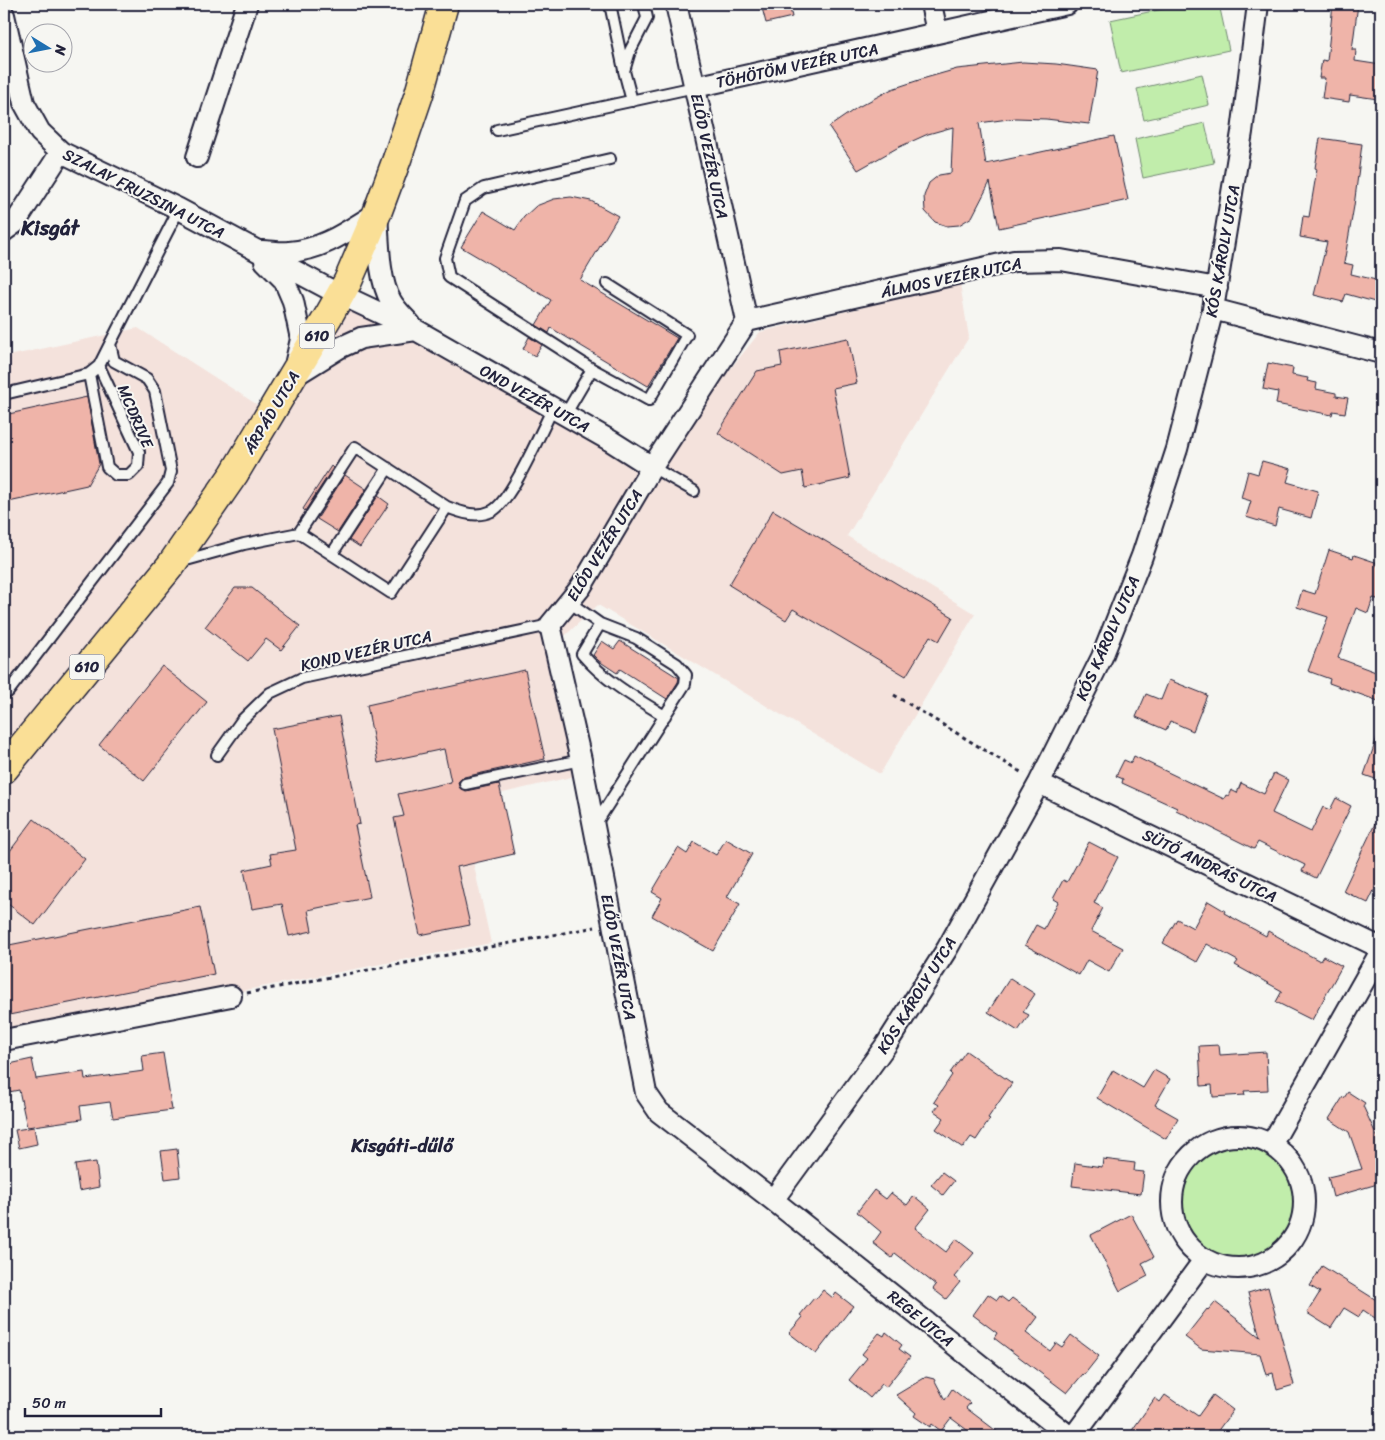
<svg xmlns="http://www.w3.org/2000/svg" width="1385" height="1440" font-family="Sriracha,sans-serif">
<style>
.built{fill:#f4e2dc}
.green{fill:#c1edab;stroke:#728873}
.building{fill:#efb4a9;stroke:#22223b}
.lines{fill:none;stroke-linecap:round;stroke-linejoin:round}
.lane-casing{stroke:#22223b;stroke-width:14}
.street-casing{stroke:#22223b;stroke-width:24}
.primary-casing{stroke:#22223b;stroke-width:31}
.path{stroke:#22223b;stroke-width:3;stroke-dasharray:4 4;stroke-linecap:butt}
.lane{stroke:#f6f6f2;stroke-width:10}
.street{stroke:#f6f6f2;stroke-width:20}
.primary{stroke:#fadf96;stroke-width:28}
.labels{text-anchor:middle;stroke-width:4;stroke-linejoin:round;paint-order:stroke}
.shield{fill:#f6f6f2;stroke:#626272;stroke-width:1}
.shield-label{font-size:15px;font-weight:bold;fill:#22223b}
.street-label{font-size:16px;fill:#22223b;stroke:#f6f6f2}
.quarter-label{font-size:19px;font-weight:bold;fill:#22223b;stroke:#f6f6f2}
.district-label{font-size:21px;font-weight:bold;fill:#22223b;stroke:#f6f6f2}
</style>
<rect width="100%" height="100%" fill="#f6f6f2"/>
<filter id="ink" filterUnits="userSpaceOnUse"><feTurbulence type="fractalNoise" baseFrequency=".02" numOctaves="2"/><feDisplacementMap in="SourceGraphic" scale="10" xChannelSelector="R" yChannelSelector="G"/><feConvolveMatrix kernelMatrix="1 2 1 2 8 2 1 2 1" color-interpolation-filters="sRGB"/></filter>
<g filter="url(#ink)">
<path class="built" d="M 960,284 L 969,337 L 847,536 L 975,614 L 880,774 L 598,605 L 554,646 L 584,774 L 460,803 L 491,943 L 261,987 L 4,1041 L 4,783 L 175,571 L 343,296 L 652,467 L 760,332 Z
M 138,328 L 270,413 L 4,775 L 4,357 Z"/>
<path class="green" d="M 1187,4 L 1219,4 L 1229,50 L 1121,73 L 1110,20 Z
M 1202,74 L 1209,105 L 1144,120 L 1137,89 Z
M 1205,123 L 1214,163 L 1143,178 L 1135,139 Z
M1180 1203a57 57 0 1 1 114 0a57 57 0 1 1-114 0Z"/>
<path class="building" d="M 761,4 L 789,4 L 792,17 L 766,23 Z
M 1333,4 L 1358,4 L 1352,50 L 1356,50 L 1355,61 L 1381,65 L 1378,99 L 1350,95 L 1349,102 L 1322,98 L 1325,78 L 1319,78 L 1322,60 L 1327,61 Z
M 1023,62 L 1056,64 L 1098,70 L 1089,124 L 1046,119 L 1016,118 L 979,123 L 986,164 L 1114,136 L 1128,200 L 999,228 L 990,182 L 972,217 L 959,225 L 947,226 L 935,222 L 925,211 L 924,196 L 929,183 L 939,175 L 951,173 L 953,127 L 928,134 L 897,148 L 858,170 L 829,127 L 858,107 L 892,89 L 922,79 L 957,69 Z
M 1320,138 L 1362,144 L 1354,206 L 1344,263 L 1353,265 L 1351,274 L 1380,281 L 1375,302 L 1346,294 L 1343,302 L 1314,295 L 1327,242 L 1300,237 L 1303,216 L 1309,217 L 1317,169 L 1315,168 Z
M 571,197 L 591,201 L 618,216 L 580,280 L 677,338 L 648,386 L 551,328 L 549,333 L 536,325 L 551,300 L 461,247 L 483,211 L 515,230 L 524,217 L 536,206 L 554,199 Z
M 529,337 L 542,345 L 535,356 L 523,349 Z
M 848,338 L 857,383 L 833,388 L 850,478 L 805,488 L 802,471 L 783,475 L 718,433 L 757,371 L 782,366 L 780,352 Z
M 1268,363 L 1293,368 L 1292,375 L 1308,378 L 1307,381 L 1317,383 L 1316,389 L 1336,393 L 1336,396 L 1348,398 L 1345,413 L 1333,411 L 1332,415 L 1276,404 L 1278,392 L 1263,389 Z
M 87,397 L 99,464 L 87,485 L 4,503 L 4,415 Z
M 1262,461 L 1291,469 L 1287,482 L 1318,491 L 1311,518 L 1279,509 L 1275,526 L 1246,517 L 1251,501 L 1241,498 L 1248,471 L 1258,474 Z
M 331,466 L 333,468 L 305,511 L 303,509 Z
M 345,475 L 366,489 L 338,532 L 317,519 Z
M 378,496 L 389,504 L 360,547 L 349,540 Z
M 773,510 L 953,617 L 939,641 L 930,636 L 906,676 L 793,609 L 786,620 L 729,585 Z
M 1329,550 L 1353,558 L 1354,555 L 1378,563 L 1377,566 L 1381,568 L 1381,600 L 1373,598 L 1368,613 L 1356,608 L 1338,658 L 1381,674 L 1381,702 L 1329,683 L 1330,679 L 1308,671 L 1328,617 L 1297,607 L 1302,590 L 1315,594 Z
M 235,588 L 252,588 L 300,626 L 281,650 L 266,639 L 248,661 L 205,627 Z
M 602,641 L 614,649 L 620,641 L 679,678 L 678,682 L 667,699 L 620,669 L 617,673 L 599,661 L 593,655 Z
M 162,666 L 207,702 L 144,781 L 99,745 Z
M 525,670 L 545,759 L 464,777 L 458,782 L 460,788 L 466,791 L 499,784 L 514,854 L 457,867 L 470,925 L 420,935 L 394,818 L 404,816 L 398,794 L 451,782 L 444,749 L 378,763 L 367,705 Z
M 1169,680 L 1207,695 L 1193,731 L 1170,721 L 1166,730 L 1136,717 L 1146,694 L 1161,700 Z
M 339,716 L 360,824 L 355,825 L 370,897 L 308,910 L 312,931 L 289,936 L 282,904 L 252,909 L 244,870 L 272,864 L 270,854 L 296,850 L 272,729 Z
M 1379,732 L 1381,732 L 1381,781 L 1364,775 Z
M 1134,756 L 1224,799 L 1226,795 L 1228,796 L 1231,790 L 1237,793 L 1241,783 L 1264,794 L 1274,773 L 1288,780 L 1272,813 L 1311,832 L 1323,807 L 1330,810 L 1336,798 L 1351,806 L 1316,878 L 1302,871 L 1305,865 L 1258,842 L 1254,849 L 1176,810 L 1177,808 L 1122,783 L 1123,779 L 1116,776 L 1124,760 L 1131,763 Z
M 1381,811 L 1381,876 L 1368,903 L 1343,891 Z
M 34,819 L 85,859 L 35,925 L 4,901 L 4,859 Z
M 726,839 L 752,854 L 727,897 L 740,904 L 713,951 L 652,916 L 662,898 L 652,892 L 678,848 L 687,854 L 694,842 L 716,855 Z
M 1089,842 L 1118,857 L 1094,903 L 1103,908 L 1091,931 L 1123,948 L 1109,972 L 1087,960 L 1079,975 L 1025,945 L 1036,925 L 1044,929 L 1058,902 L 1053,899 L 1063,880 L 1067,882 Z
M 1208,901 L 1225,911 L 1224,913 L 1266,936 L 1268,931 L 1284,940 L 1283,941 L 1320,961 L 1323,956 L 1342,966 L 1312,1020 L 1276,1002 L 1282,991 L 1235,965 L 1238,961 L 1207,944 L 1197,962 L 1163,943 L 1177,919 L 1193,928 Z
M 200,907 L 214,974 L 4,1016 L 4,946 Z
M 1010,978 L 1035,994 L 1023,1012 L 1029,1015 L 1018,1031 L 988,1012 Z
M 1219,1045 L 1220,1055 L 1266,1052 L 1268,1090 L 1244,1091 L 1245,1095 L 1213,1097 L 1212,1085 L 1201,1086 L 1199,1046 Z
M 966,1051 L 1012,1083 L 988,1118 L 990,1119 L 976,1140 L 971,1137 L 963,1148 L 936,1129 L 944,1118 L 934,1111 L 939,1105 L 934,1102 L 952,1075 L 950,1073 Z
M 163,1053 L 172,1110 L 113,1118 L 110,1102 L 80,1106 L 82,1119 L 27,1127 L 19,1090 L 4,1093 L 4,1066 L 14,1063 L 32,1059 L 36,1079 L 84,1072 L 85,1079 L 144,1071 L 142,1056 Z
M 1113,1070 L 1143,1088 L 1154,1070 L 1170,1079 L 1155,1105 L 1178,1118 L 1166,1139 L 1097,1098 Z
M 1348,1092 L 1365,1103 L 1363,1106 L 1381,1145 L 1381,1183 L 1333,1197 L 1328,1177 L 1362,1169 L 1349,1132 L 1329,1119 L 1343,1097 L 1344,1098 Z
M 34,1127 L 37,1144 L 19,1148 L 15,1130 Z
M 177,1149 L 180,1177 L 165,1179 L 161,1151 Z
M 1103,1159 L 1135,1163 L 1134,1171 L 1144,1172 L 1141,1194 L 1072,1186 L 1075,1163 L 1102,1167 Z
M 96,1162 L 99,1187 L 79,1191 L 75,1165 Z
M 942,1172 L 954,1181 L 943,1195 L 931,1185 Z
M 874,1190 L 886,1199 L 891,1193 L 907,1205 L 914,1196 L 930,1209 L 915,1228 L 946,1252 L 956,1239 L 974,1253 L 954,1277 L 960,1282 L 946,1299 L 933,1289 L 936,1285 L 895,1253 L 892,1258 L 873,1243 L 881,1232 L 857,1212 Z
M 1131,1214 L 1154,1257 L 1142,1263 L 1148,1276 L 1120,1291 L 1091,1235 Z
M 1322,1266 L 1381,1303 L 1381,1322 L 1363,1310 L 1359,1317 L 1344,1308 L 1331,1328 L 1307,1313 L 1320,1292 L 1310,1286 Z
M 1268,1287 L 1294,1385 L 1277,1390 L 1273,1373 L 1266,1375 L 1260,1354 L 1201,1349 L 1185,1337 L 1207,1309 L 1208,1310 L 1215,1302 L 1260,1337 L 1248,1293 Z
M 823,1290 L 833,1298 L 836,1293 L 853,1306 L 816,1354 L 789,1333 L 803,1317 L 800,1315 L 814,1298 L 816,1299 Z
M 988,1294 L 997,1300 L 1000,1296 L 1008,1302 L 1012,1298 L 1038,1317 L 1026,1333 L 1050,1351 L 1056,1343 L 1062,1347 L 1071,1335 L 1099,1356 L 1084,1375 L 1083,1374 L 1067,1393 L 994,1338 L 997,1333 L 973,1315 Z
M 886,1332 L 902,1345 L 899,1349 L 910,1357 L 886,1387 L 882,1384 L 870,1398 L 849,1380 L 867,1358 L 862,1354 L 879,1333 L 884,1336 Z
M 926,1377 L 934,1379 L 945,1400 L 952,1389 L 970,1403 L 966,1408 L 1003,1436 L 975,1436 L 951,1418 L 941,1431 L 932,1424 L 930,1427 L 914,1416 L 916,1413 L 896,1395 Z
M 1165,1395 L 1178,1404 L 1179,1403 L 1198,1416 L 1213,1395 L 1233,1410 L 1214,1436 L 1128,1436 L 1155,1398 L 1160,1402 Z"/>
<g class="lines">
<g class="lane-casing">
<path id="lane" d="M 610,4 L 624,70
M 632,101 L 624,71 L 630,51 L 647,18 L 644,4
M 497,130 L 695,87
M 592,369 L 449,277 L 445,258 L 465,201 L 484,188 L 610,159
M 89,374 L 107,467 L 116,475 L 129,475 L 138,466 L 139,452 L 99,366
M 4,394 L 89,374 L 99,366 L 110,344
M 565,415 L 592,369 L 649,400 L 687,335 L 607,284
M 652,467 L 694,491
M 447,507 L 391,593 L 299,533 L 355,447 L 447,507 C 462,513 477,518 492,511 C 511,502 542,429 553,408
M 332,554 L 388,468
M 179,562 L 244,544 L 299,533
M 569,602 L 600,624 L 636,638 L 677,664 L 686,675 L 685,684 L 595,825
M 600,624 L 582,654 C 605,681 635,698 665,716
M 8,692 L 168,483 L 171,471 L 155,391 L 147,379 L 114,361 L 110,344 L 179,209
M 217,755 L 242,720 L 270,693 L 302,678 L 550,625
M 465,784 L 581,760"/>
</g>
<g class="street-casing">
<path id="street" d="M 676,4 L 747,321 L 652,467 L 581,587 L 550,625 L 581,760 L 646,1093 L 659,1112 L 773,1200 L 1069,1436
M 931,4 L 937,32
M 4,15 L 24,103 L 40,132 L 61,152 L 179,209 L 327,288 L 416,330 L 611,441 L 652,467
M 695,87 L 1067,4
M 197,157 L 247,4
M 4,231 L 15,223 L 61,152
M 262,251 C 271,251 280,253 289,252 C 323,250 349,230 377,213 C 379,239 378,279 391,301 C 396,310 405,318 411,325
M 265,261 L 284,280 L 293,301 L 301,339 L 296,361
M 1213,309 L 1381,353
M 747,321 L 1014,261 L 1061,260 L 1217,288
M 294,376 L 339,348 L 361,338 L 416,330
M 1039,783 L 1381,948
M 4,1040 L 231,996
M1172 1202a66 66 0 1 1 132 0a66 66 0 1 1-132 0Z
M 1271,1145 L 1381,951
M 773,1200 L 886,1045 L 947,949 L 1039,783 L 1102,657 L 1142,556 L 1177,449 L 1213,309 L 1242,132 L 1258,4
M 1074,1436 L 1204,1260"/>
</g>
<g class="primary-casing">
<path id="primary" d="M 4,769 L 171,565 L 234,474 L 329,315 L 348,281 L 377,213 L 397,159 L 419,94 L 444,4"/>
</g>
<path class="path" d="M 894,695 L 1024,774
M 247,993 L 595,927"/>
<use href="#lane" class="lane"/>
<use href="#street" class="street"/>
<use href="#primary" class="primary"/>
</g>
</g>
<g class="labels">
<g class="shield">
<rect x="299.5" y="323.5" width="35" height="25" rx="4"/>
<rect x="69.5" y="654.5" width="35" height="25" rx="4"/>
</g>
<g class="shield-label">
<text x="317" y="341">610</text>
<text x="87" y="672">610</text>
</g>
<g class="street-label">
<text transform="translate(797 65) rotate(-12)" y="6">TÖHÖTÖM VEZÉR UTCA</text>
<text transform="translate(710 156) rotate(78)" y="6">ELŐD VEZÉR UTCA</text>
<text transform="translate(144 193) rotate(27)" y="6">SZALAY FRUZSINA UTCA</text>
<text transform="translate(1222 251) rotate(-80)" y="6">KÓS KÁROLY UTCA</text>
<text transform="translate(951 277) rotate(-12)" y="6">ÁLMOS VEZÉR UTCA</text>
<text transform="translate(535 398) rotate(29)" y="6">OND VEZÉR UTCA</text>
<text transform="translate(271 412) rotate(-59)" y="6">ÁRPÁD UTCA</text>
<text transform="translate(136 416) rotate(67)" y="6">MCDRIVE</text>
<text transform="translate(604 545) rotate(-58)" y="6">ELŐD VEZÉR UTCA</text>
<text transform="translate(1107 638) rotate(-66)" y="6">KÓS KÁROLY UTCA</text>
<text transform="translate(366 650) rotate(-13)" y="6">KOND VEZÉR UTCA</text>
<text transform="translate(1210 865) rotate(26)" y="6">SÜTŐ ANDRÁS UTCA</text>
<text transform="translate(619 957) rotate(79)" y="6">ELŐD VEZÉR UTCA</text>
<text transform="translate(916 995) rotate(-58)" y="6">KÓS KÁROLY UTCA</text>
<text transform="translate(921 1318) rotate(39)" y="6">REGE UTCA</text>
</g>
<g class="quarter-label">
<text x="402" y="1152">Kisgáti-dűlő</text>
</g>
<g class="district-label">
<text x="50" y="235">Kisgát</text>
</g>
</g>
<rect width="1385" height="1440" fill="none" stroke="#f6f6f2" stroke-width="20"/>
<rect x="10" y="10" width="1365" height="1420" fill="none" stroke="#22223b" stroke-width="2" filter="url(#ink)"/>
<g transform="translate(48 48) rotate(100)"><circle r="24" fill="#f6f6f2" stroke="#a1a1a9"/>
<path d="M0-4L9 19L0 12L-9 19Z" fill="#1f6fb2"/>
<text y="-8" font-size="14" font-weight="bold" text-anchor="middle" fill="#22223b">N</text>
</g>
<path d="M25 1408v8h136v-8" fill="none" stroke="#22223b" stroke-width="2.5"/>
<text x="32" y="1408" font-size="15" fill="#22223b" stroke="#f6f6f2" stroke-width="4" paint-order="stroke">50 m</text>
</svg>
